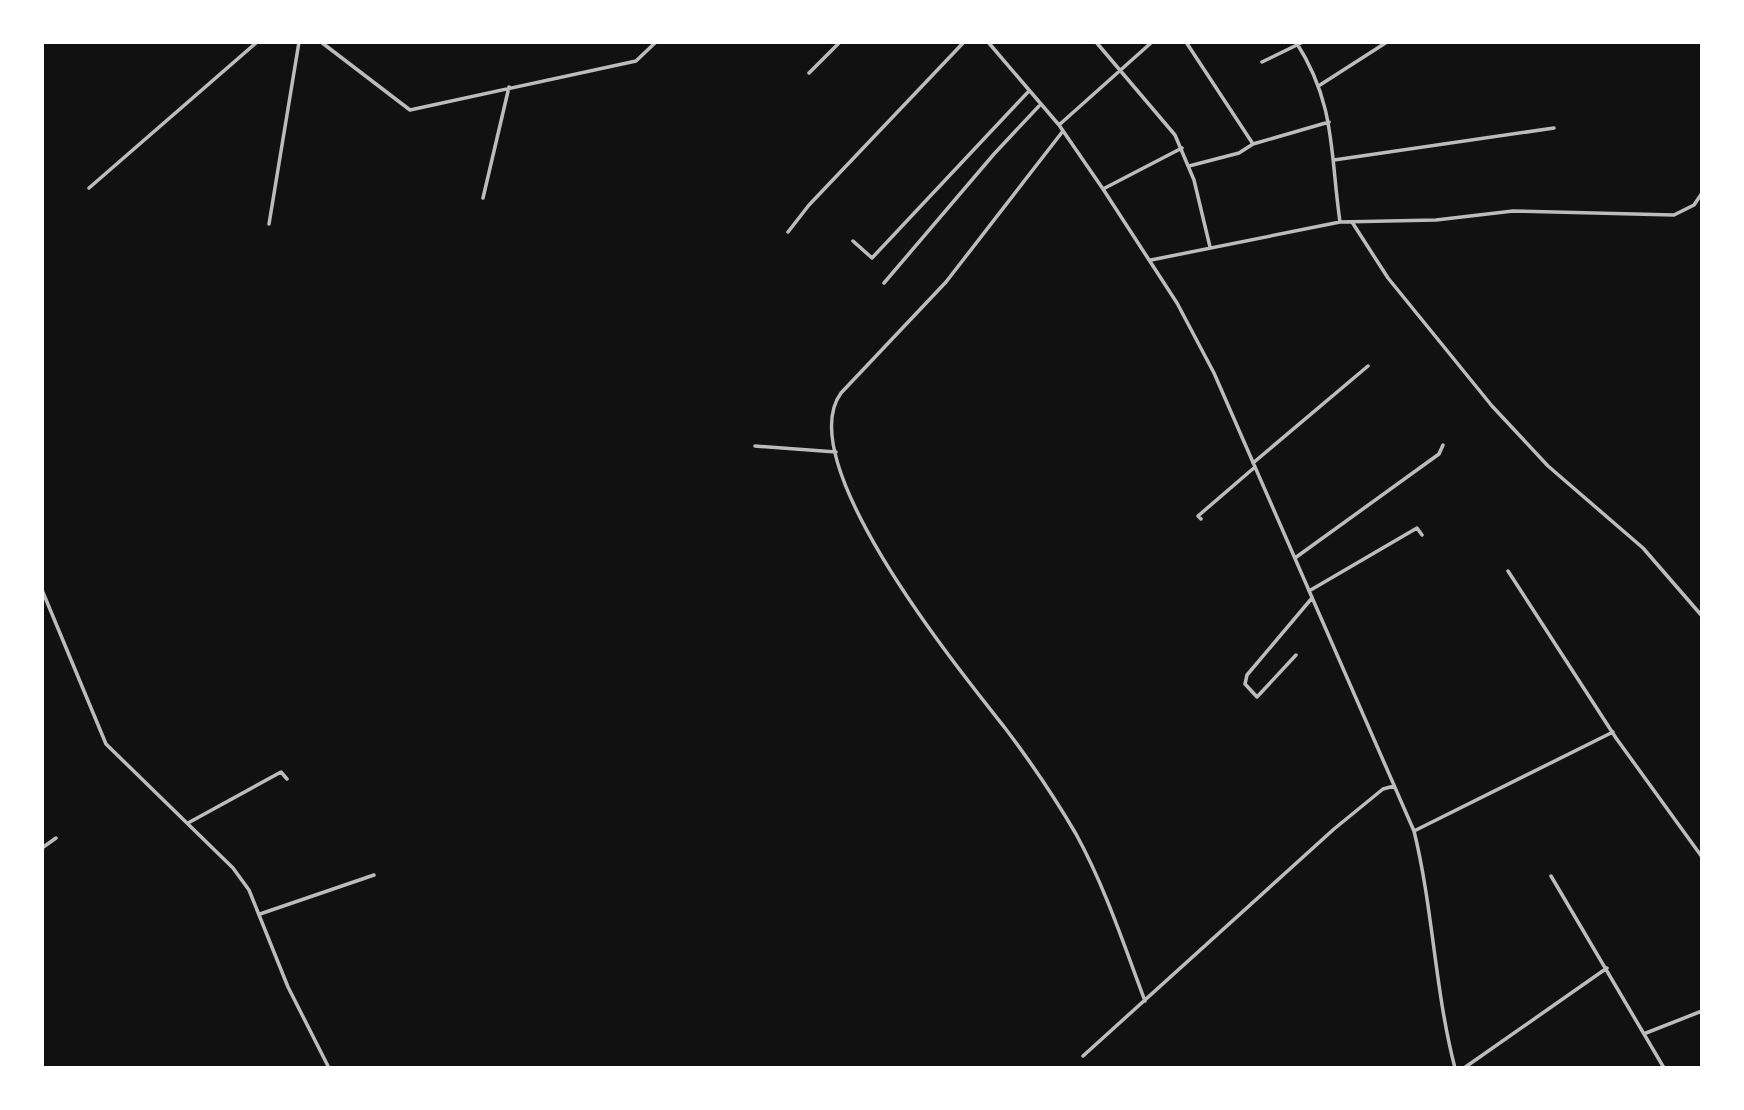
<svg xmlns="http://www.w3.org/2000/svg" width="1744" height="1110" font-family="Montserrat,sans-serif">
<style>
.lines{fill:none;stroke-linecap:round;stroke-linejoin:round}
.minor{stroke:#bcbcbc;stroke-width:3.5}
</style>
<rect width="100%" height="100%" fill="#111"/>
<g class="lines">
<path class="minor" d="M 321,42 L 410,110 L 636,61 L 656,42
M 988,42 L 1059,125 L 1103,189 L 1177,303 L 1214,373 L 1414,831 C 1433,908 1435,992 1455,1068
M 1096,42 L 1175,135 L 1194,180 L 1210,247
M 1186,42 L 1253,144 L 1329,122
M 1296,42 C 1336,104 1330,153 1340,222
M 1262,62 L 1303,42
M 809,73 L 840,42
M 1320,85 L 1387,42
M 1059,125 L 1152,42
M 1063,131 L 946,282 L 841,393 C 790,463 961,672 1005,728 C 1030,761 1055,798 1076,834 C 1105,887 1124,945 1145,1001
M 1334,160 L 1554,128
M 1189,166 L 1239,153 L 1253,144
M 89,188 L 257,42
M 1103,189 L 1182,148
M 483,198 L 509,87
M 1352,222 L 1388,278 L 1492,406 L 1548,466 L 1643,548 L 1702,616
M 269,224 L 299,42
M 788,232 L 809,205 L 964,42
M 853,241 L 872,258 L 1028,92
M 1151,260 L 1340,222 L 1436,220 L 1513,211 L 1674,215 L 1694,205 L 1702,193
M 884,283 L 994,154 L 1039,106
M 755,446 L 836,452
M 1253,463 L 1368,366
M 1201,519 L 1198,516 L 1255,467
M 1295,558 L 1439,454 L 1443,445
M 1508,571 L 1616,738 L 1702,857
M 42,590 L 106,744 L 233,868 L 249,890 L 288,987 L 329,1068
M 1309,591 L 1417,528 L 1422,535
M 1296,655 L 1257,697 L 1245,684 L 1247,675 L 1312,598
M 188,823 L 281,772 L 287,779
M 1414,831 L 1613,732
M 42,848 L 56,838
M 1551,876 L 1664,1068
M 260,914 L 374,875
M 1646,1033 L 1702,1011
M 1083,1056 L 1334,829 L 1383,789 L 1394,786
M 1464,1068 L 1607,968"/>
</g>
<rect width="1744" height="1110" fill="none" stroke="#ffffff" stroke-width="88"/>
</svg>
